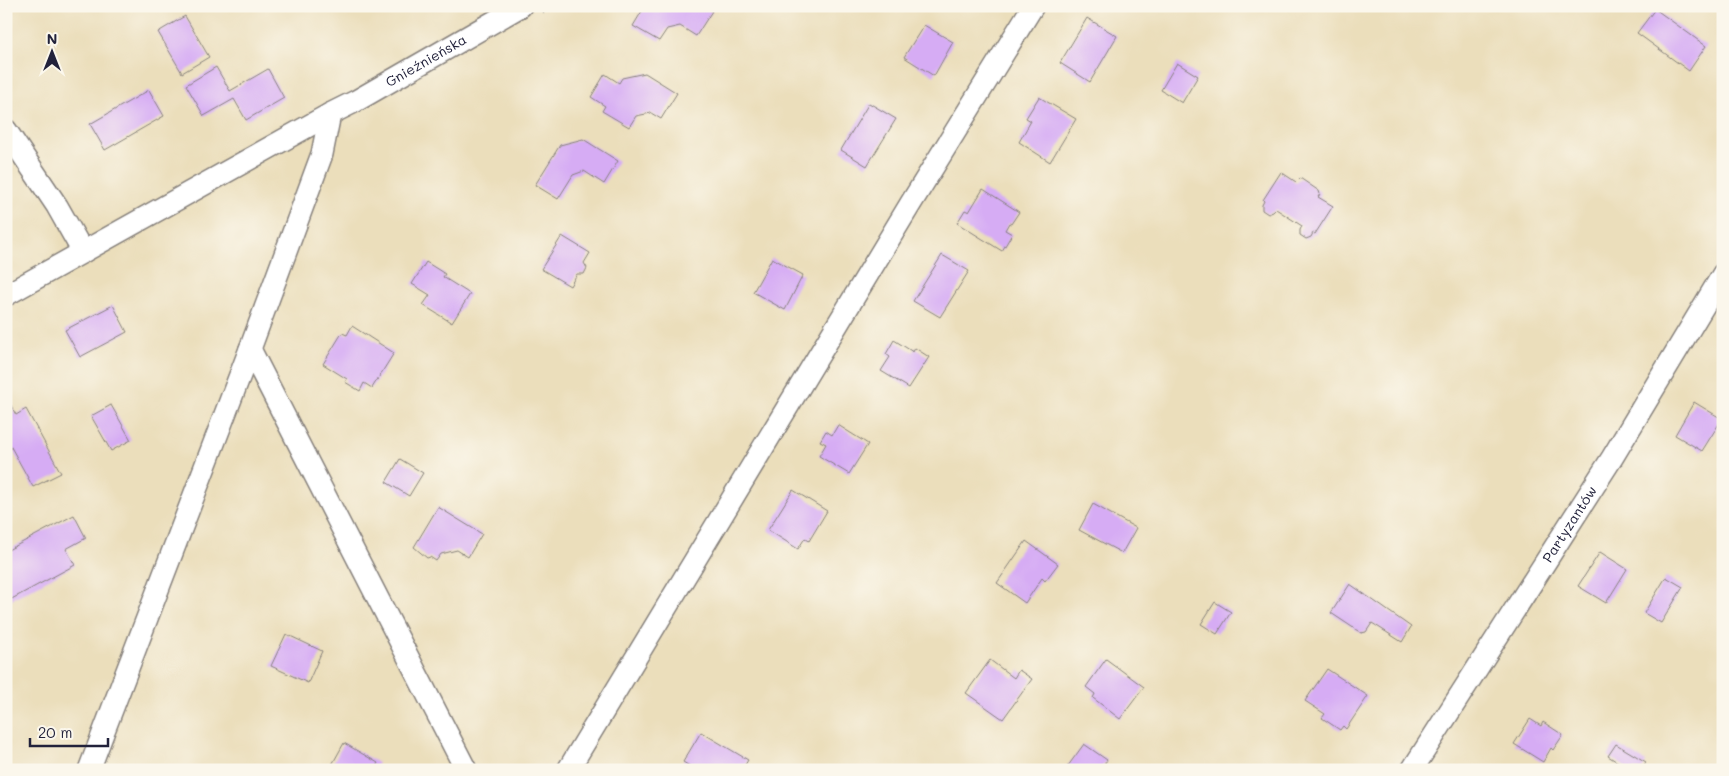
<svg xmlns="http://www.w3.org/2000/svg" width="1729" height="776" font-family="Mali,sans-serif">
<style>
.building{fill:#d6acf4}
.lines{fill:none;stroke-linecap:round;stroke-linejoin:round}
.street-casing{stroke:#86807b;stroke-width:24}
.path{stroke:#86807b;stroke-width:3;stroke-dasharray:1 4;stroke-linecap:butt}
.street{stroke:#fff;stroke-width:21}
.labels{text-anchor:middle;stroke-width:4;stroke-linejoin:round;paint-order:stroke}
.street-label{font-size:14px;fill:#22223b;stroke:#fbf7ec}
</style>
<rect width="100%" height="100%" fill="#fbf7ec"/>
<filter id="ink" filterUnits="userSpaceOnUse"><feTurbulence type="fractalNoise" baseFrequency=".02" numOctaves="2"/><feDisplacementMap in="SourceGraphic" scale="10" xChannelSelector="R" yChannelSelector="G"/><feConvolveMatrix kernelMatrix="1 2 1 2 8 2 1 2 1" color-interpolation-filters="sRGB"/></filter>
<filter id="wash" filterUnits="userSpaceOnUse"><feTurbulence type="fractalNoise" baseFrequency=".0096" numOctaves="4" result="noise"/><feDisplacementMap in="SourceGraphic" scale="20" xChannelSelector="R" yChannelSelector="G"/><feGaussianBlur stdDeviation="1.12" result="paint"/><feColorMatrix in="noise" values="0 0 0 0 0 0 0 0 0 0 0 0 0 0 0 0 0 1.4 0 .05"/><feComposite in="paint" operator="in"/></filter>
<g filter="url(#wash)">
<rect width="100%" height="100%" fill="#ebdebb"/>
<g id="blocks">
<path class="building" d="M 645,6 L 705,6 L 712,11 L 696,36 L 680,26 L 667,29 L 659,41 L 633,26 Z
M 1655,9 L 1706,46 L 1689,71 L 1637,33 Z
M 185,16 L 209,57 L 182,73 L 158,32 Z
M 1087,18 L 1117,36 L 1090,82 L 1060,63 Z
M 924,25 L 953,42 L 934,76 L 904,57 Z
M 1177,63 L 1198,76 L 1182,103 L 1161,90 Z
M 216,67 L 230,91 L 268,69 L 284,98 L 246,120 L 234,99 L 204,116 L 186,85 Z
M 645,73 L 677,93 L 661,119 L 651,113 L 636,116 L 629,127 L 602,111 L 605,106 L 591,97 L 605,74 L 619,83 L 622,78 Z
M 149,90 L 164,116 L 105,150 L 90,124 Z
M 1039,97 L 1076,119 L 1050,162 L 1019,142 L 1031,121 L 1026,118 Z
M 869,103 L 896,119 L 867,166 L 841,150 Z
M 583,139 L 618,161 L 604,184 L 584,171 L 573,175 L 558,199 L 535,185 L 560,145 Z
M 1281,172 L 1296,182 L 1300,178 L 1319,191 L 1320,194 L 1318,197 L 1333,206 L 1315,234 L 1313,233 L 1311,237 L 1306,239 L 1300,235 L 1300,230 L 1302,226 L 1276,209 L 1273,212 L 1268,214 L 1262,210 L 1262,205 L 1264,201 L 1263,200 Z
M 983,189 L 1019,212 L 1011,224 L 1009,223 L 1005,230 L 1012,234 L 1002,251 L 957,223 L 965,210 L 969,212 Z
M 562,236 L 590,253 L 584,263 L 587,268 L 584,274 L 577,274 L 570,286 L 541,269 Z
M 942,255 L 969,271 L 940,317 L 913,301 Z
M 772,258 L 803,275 L 785,310 L 753,292 Z
M 426,262 L 445,274 L 443,277 L 470,294 L 452,323 L 423,305 L 430,295 L 412,284 Z
M 113,305 L 127,332 L 80,357 L 65,330 Z
M 352,326 L 394,353 L 372,388 L 364,383 L 360,391 L 345,382 L 347,379 L 323,364 L 342,333 L 347,335 Z
M 894,340 L 913,352 L 915,348 L 929,357 L 909,388 L 881,371 L 890,357 L 886,354 Z
M 6,396 L 16,415 L 26,409 L 61,473 L 33,487 L 6,438 Z
M 1694,402 L 1722,419 L 1702,451 L 1675,435 Z
M 111,405 L 131,440 L 111,451 L 91,416 Z
M 838,425 L 868,444 L 849,474 L 819,456 L 826,444 L 820,441 L 826,431 L 832,435 Z
M 400,459 L 423,473 L 409,496 L 386,482 Z
M 793,490 L 827,511 L 809,541 L 805,538 L 798,549 L 768,530 Z
M 1093,504 L 1136,528 L 1122,553 L 1079,530 Z
M 438,507 L 482,534 L 468,557 L 457,550 L 441,554 L 436,561 L 430,557 L 427,558 L 414,547 Z
M 74,515 L 86,538 L 66,549 L 75,565 L 6,602 L 6,551 Z
M 1026,541 L 1058,564 L 1045,581 L 1042,578 L 1025,603 L 997,583 Z
M 1600,552 L 1627,569 L 1606,603 L 1578,586 Z
M 1666,577 L 1683,587 L 1661,623 L 1644,613 Z
M 1350,584 L 1411,627 L 1402,642 L 1372,623 L 1366,632 L 1361,633 L 1331,613 Z
M 1215,602 L 1231,612 L 1217,634 L 1201,624 Z
M 286,634 L 322,651 L 308,683 L 271,666 Z
M 1106,659 L 1144,687 L 1120,719 L 1093,698 L 1095,694 L 1086,687 Z
M 990,660 L 1014,678 L 1019,670 L 1032,679 L 1003,719 L 966,693 Z
M 1327,669 L 1368,696 L 1346,729 L 1343,726 L 1340,730 L 1322,718 L 1325,714 L 1305,701 Z
M 1530,719 L 1541,726 L 1543,722 L 1563,735 L 1553,750 L 1551,748 L 1543,762 L 1514,744 Z
M 701,732 L 748,760 L 742,770 L 696,770 L 683,762 Z
M 344,743 L 378,763 L 374,770 L 329,770 Z
M 1084,744 L 1107,760 L 1100,770 L 1065,770 Z
M 1616,744 L 1646,762 L 1642,770 L 1630,770 L 1608,756 Z"/>
</g>
</g>
<g filter="url(#ink)">
<use href="#blocks" fill-opacity="0" stroke="#86807b" stroke-width="1"/>
<g class="lines">
<g class="street-casing">
<g id="street">
<path d="M 6,130 L 57,206 L 83,252"/>
<path id="s1" d="M 6,295 L 330,114 L 356,101 L 521,6"/>
<path d="M 250,349 L 466,770"/>
<path d="M 89,770 L 250,349 L 322,154 L 330,114"/>
<path d="M 568,770 L 911,203 L 1033,6"/>
<path id="s2" d="M 1412,770 L 1612,458 L 1723,274"/>
</g>
</g>
<path class="path" d="M 543,12 L 554,6"/>
<use href="#street" class="street"/>
</g>
</g>
<g class="labels">
<g class="street-label">
<text dy="5" stroke="none"><textPath href="#s1" startOffset="481">Gnieźnieńska</textPath></text>
<text dy="5" stroke="none"><textPath href="#s2" startOffset="292">Partyzantów</textPath></text>
</g>
</g>
<rect width="1729" height="776" fill="none" stroke="#fbf7ec" stroke-width="25"/>
<g transform="translate(52 52)" stroke="#fbf7ec" stroke-width="4" paint-order="stroke">
<path d="M0-4L9 19L0 12L-9 19Z" fill="#22223b"/>
<text y="-8" font-size="14" font-weight="bold" text-anchor="middle" fill="#22223b">N</text>
</g>
<path d="M30 738v8h78v-8" fill="none" stroke="#22223b" stroke-width="2.5"/>
<text x="38" y="738" font-size="15" fill="#22223b" stroke="#fbf7ec" stroke-width="4" paint-order="stroke">20 m</text>
</svg>
